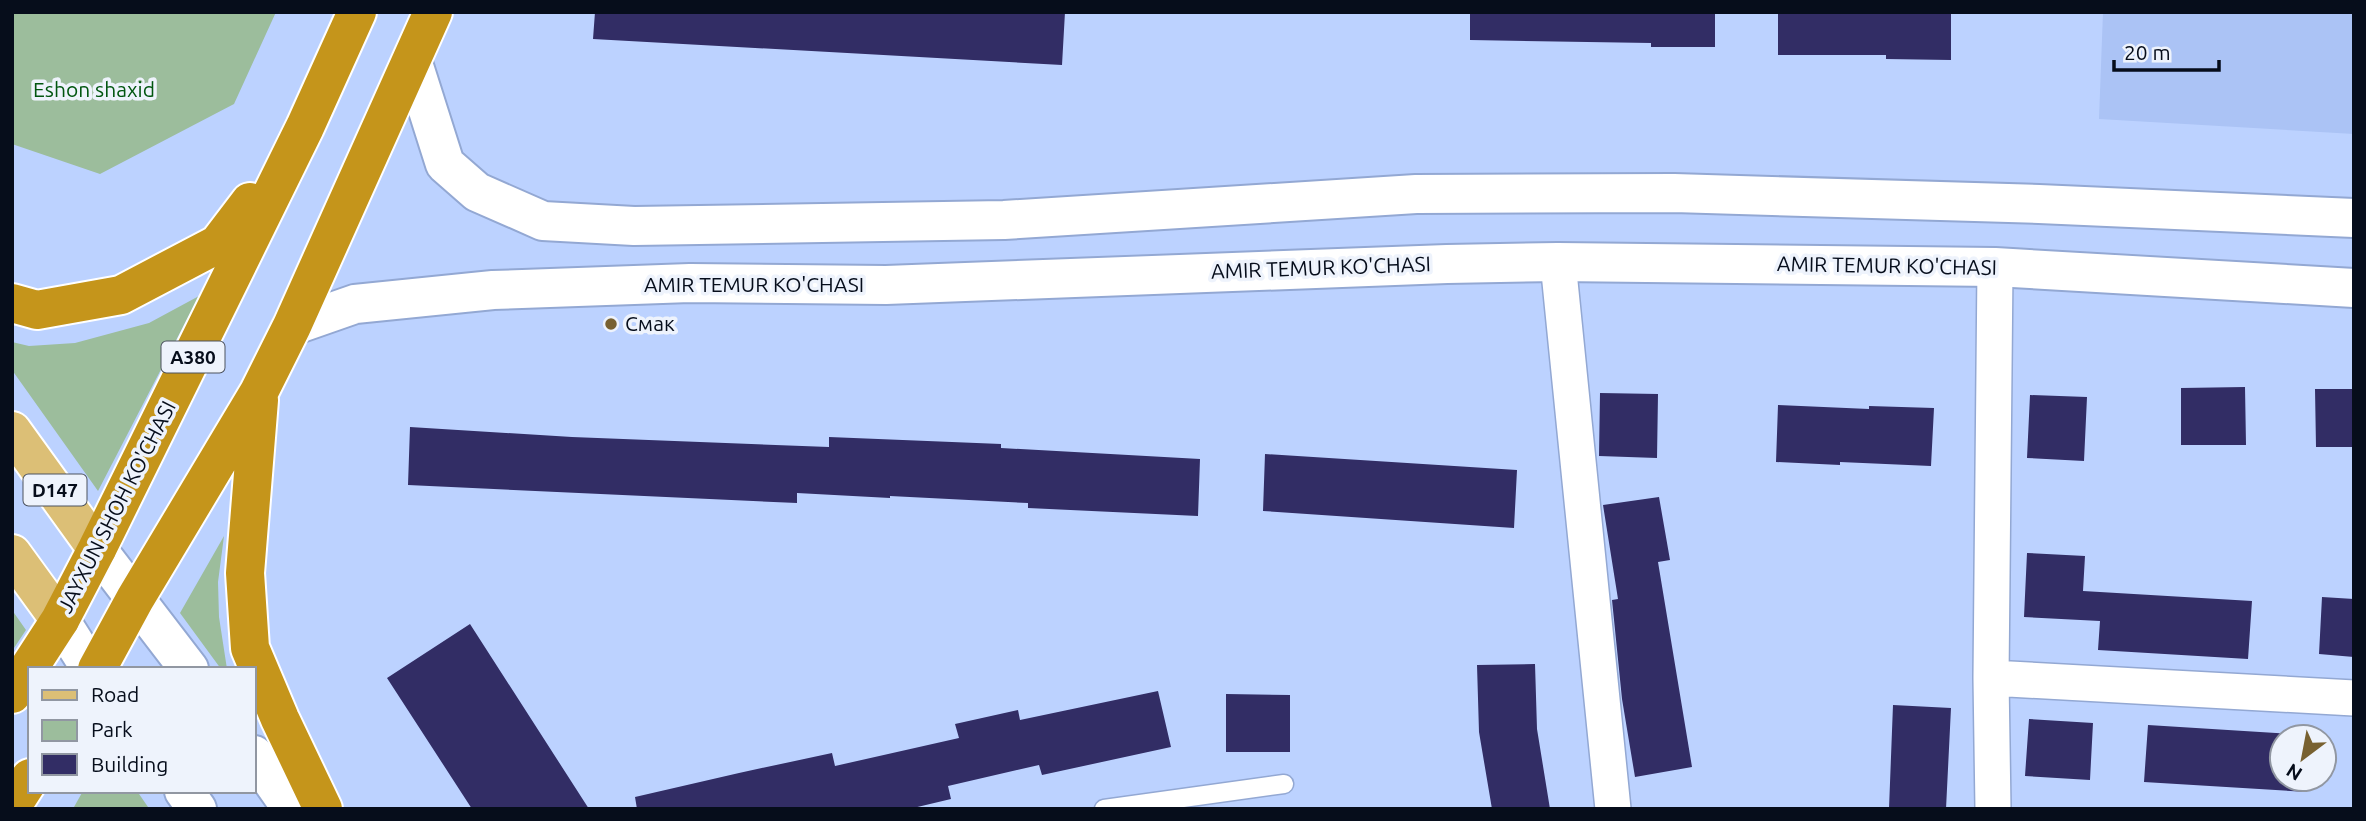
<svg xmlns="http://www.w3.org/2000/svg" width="2366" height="821" font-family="Ubuntu,sans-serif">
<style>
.built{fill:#abc3f5}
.green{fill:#9cbd9c}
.building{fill:#322d65}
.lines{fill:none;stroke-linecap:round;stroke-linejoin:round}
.lane-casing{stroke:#93a8d3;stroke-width:21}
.street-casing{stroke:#93a8d3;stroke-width:38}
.secondary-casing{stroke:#93a8d3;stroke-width:42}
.primary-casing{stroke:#fff;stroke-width:42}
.highway-casing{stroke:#fff;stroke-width:42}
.lane{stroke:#fff;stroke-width:18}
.street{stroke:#fff;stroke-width:35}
.secondary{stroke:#fff;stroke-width:38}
.primary{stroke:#dcbf76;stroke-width:38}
.highway{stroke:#c5951b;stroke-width:38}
.poi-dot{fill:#786131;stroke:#eef3fc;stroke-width:2.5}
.labels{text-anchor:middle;stroke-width:7;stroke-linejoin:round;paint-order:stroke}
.shield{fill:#eef3fc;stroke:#4c525e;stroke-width:2}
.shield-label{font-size:19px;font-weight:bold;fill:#060d1b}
.park-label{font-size:21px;fill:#01560f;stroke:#eef3fc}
.street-label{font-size:21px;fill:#060d1b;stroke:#eef3fc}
.poi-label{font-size:21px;fill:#060d1b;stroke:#eef3fc;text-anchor:start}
</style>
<rect width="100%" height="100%" fill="#bcd2ff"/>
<path class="built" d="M 2103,12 L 2354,12 L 2354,134 L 2099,119 Z"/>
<path class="green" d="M 12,12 L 276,12 L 234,104 L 100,174 L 12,144 Z
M 199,296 L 98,491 L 12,370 L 12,342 L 29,346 L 75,343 L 149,323 Z
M 224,536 L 218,582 L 219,617 L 227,669 L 221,669 L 180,613 Z
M 12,610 L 26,630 L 12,651 Z
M 83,791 L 137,791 L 148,807 L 74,807 Z"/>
<path class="building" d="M 595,12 L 1065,12 L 1062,65 L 593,39 Z
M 1470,12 L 1715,12 L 1715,47 L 1651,47 L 1651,43 L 1470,40 Z
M 1778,12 L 1951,14 L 1951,60 L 1886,59 L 1886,55 L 1778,55 Z
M 2245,387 L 2246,445 L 2181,445 L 2181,388 Z
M 2315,389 L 2354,389 L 2354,447 L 2316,447 Z
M 1600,393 L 1658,394 L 1657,458 L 1599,456 Z
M 2030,395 L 2087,397 L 2084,461 L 2027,458 Z
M 1778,405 L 1869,409 L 1869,406 L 1934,408 L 1931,466 L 1840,462 L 1840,465 L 1776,462 Z
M 410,427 L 572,437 L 829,447 L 829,437 L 1001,444 L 1001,448 L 1200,459 L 1198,516 L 1028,508 L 1028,503 L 890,496 L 890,498 L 797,493 L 797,503 L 408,485 Z
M 1265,454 L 1517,470 L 1514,528 L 1263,511 Z
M 1659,497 L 1670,560 L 1658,562 L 1692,767 L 1635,777 L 1622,699 L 1612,600 L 1618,599 L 1603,505 Z
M 2027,553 L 2085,556 L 2083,591 L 2252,601 L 2248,659 L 2098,650 L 2100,621 L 2024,617 Z
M 2322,597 L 2354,599 L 2354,657 L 2319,654 Z
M 470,624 L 589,809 L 472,809 L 387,678 Z
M 1535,664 L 1537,729 L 1550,809 L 1492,809 L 1479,732 L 1477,665 Z
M 1158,691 L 1171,747 L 1042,775 L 1039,765 L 948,786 L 951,799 L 909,809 L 637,809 L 635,797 L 739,773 L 832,753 L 835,766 L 959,738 L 955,724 L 1018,710 L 1020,720 Z
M 1226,694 L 1290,695 L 1290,752 L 1226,752 Z
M 1893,705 L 1951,708 L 1946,809 L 1889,809 Z
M 2029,719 L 2093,723 L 2090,780 L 2025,776 Z
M 2148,725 L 2310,735 L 2310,737 L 2282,737 L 2282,779 L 2308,779 L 2307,792 L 2144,782 Z"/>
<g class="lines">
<g class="lane-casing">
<path id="lane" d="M 1104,809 L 1284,784"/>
</g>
<g class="street-casing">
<path id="street" d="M 1558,262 L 1613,809
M 1991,678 L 2354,698
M 1993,809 L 1991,678 L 1995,267"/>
</g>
<g class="secondary-casing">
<path id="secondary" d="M 412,60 L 445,164 L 477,192 L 543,221 L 634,226 L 1004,220 L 1416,194 L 1674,193 L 2039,204 L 2354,218
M 292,326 L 355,304 L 493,290 L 690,283 L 886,285 L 1447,264 L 1558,262 L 1995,267 L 2354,288
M 97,549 L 189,669
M 60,620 L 91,669
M 254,755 L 292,809
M 184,791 L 197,809"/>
</g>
<g class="primary-casing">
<path id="primary" d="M 12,431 L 97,549
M 12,554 L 60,620"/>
</g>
<g class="highway-casing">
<path id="highway" d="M 12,303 L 37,310 L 121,295 L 218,244 L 250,202
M 259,400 L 245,573 L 250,648 L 280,719 L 323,809
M 97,669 L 135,599 L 259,392 L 292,326 L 433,12
M 12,694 L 60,620 L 97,549 L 305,127 L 357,12
M 12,806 L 30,778"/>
</g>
<use href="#lane" class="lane"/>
<use href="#street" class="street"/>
<use href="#secondary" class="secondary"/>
<use href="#primary" class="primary"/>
<use href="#highway" class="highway"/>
</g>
<circle class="poi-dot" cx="611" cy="324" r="7"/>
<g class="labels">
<g class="shield">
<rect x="161.5" y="341.5" width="63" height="31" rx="5"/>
<rect x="23.5" y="474.5" width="63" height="31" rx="5"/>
</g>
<g class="shield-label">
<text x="193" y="364">A380</text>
<text x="55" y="497">D147</text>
</g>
<g class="park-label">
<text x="94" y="97">Eshon shaxid</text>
</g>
<g class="street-label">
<text transform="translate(1887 266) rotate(1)" y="7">AMIR TEMUR KO'CHASI</text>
<text transform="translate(1321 268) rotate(-2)" y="7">AMIR TEMUR KO'CHASI</text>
<text x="754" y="292">AMIR TEMUR KO'CHASI</text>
<text transform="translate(117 507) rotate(-63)" y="7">JAYXUN SHOH KO'CHASI</text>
</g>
<g class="poi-label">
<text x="625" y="331">Смак</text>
</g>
</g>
<rect width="2366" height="821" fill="none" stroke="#060d1b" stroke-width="28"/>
<rect x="28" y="667" width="228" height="126" fill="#eef3fc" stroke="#9197a2" stroke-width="2"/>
<rect x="42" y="690" width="35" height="10" fill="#dcbf76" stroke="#9197a2" stroke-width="2"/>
<text x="91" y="702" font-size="21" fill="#060d1b">Road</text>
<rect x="42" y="720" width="35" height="21" fill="#9cbd9c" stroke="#9197a2" stroke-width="2"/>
<text x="91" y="737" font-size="21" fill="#060d1b">Park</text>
<rect x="42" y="754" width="35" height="21" fill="#322d65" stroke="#9197a2" stroke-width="2"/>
<text x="91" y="772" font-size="21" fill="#060d1b">Building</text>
<g transform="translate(2303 758) rotate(212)"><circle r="33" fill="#eef3fc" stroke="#9197a2" stroke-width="2"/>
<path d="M0-5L12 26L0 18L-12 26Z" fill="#786131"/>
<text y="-10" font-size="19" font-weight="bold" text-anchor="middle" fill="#060d1b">N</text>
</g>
<path d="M2114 60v10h105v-10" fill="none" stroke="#060d1b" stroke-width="3.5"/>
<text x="2124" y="60" font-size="21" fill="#060d1b" stroke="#eef3fc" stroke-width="5" paint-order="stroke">20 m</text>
</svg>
